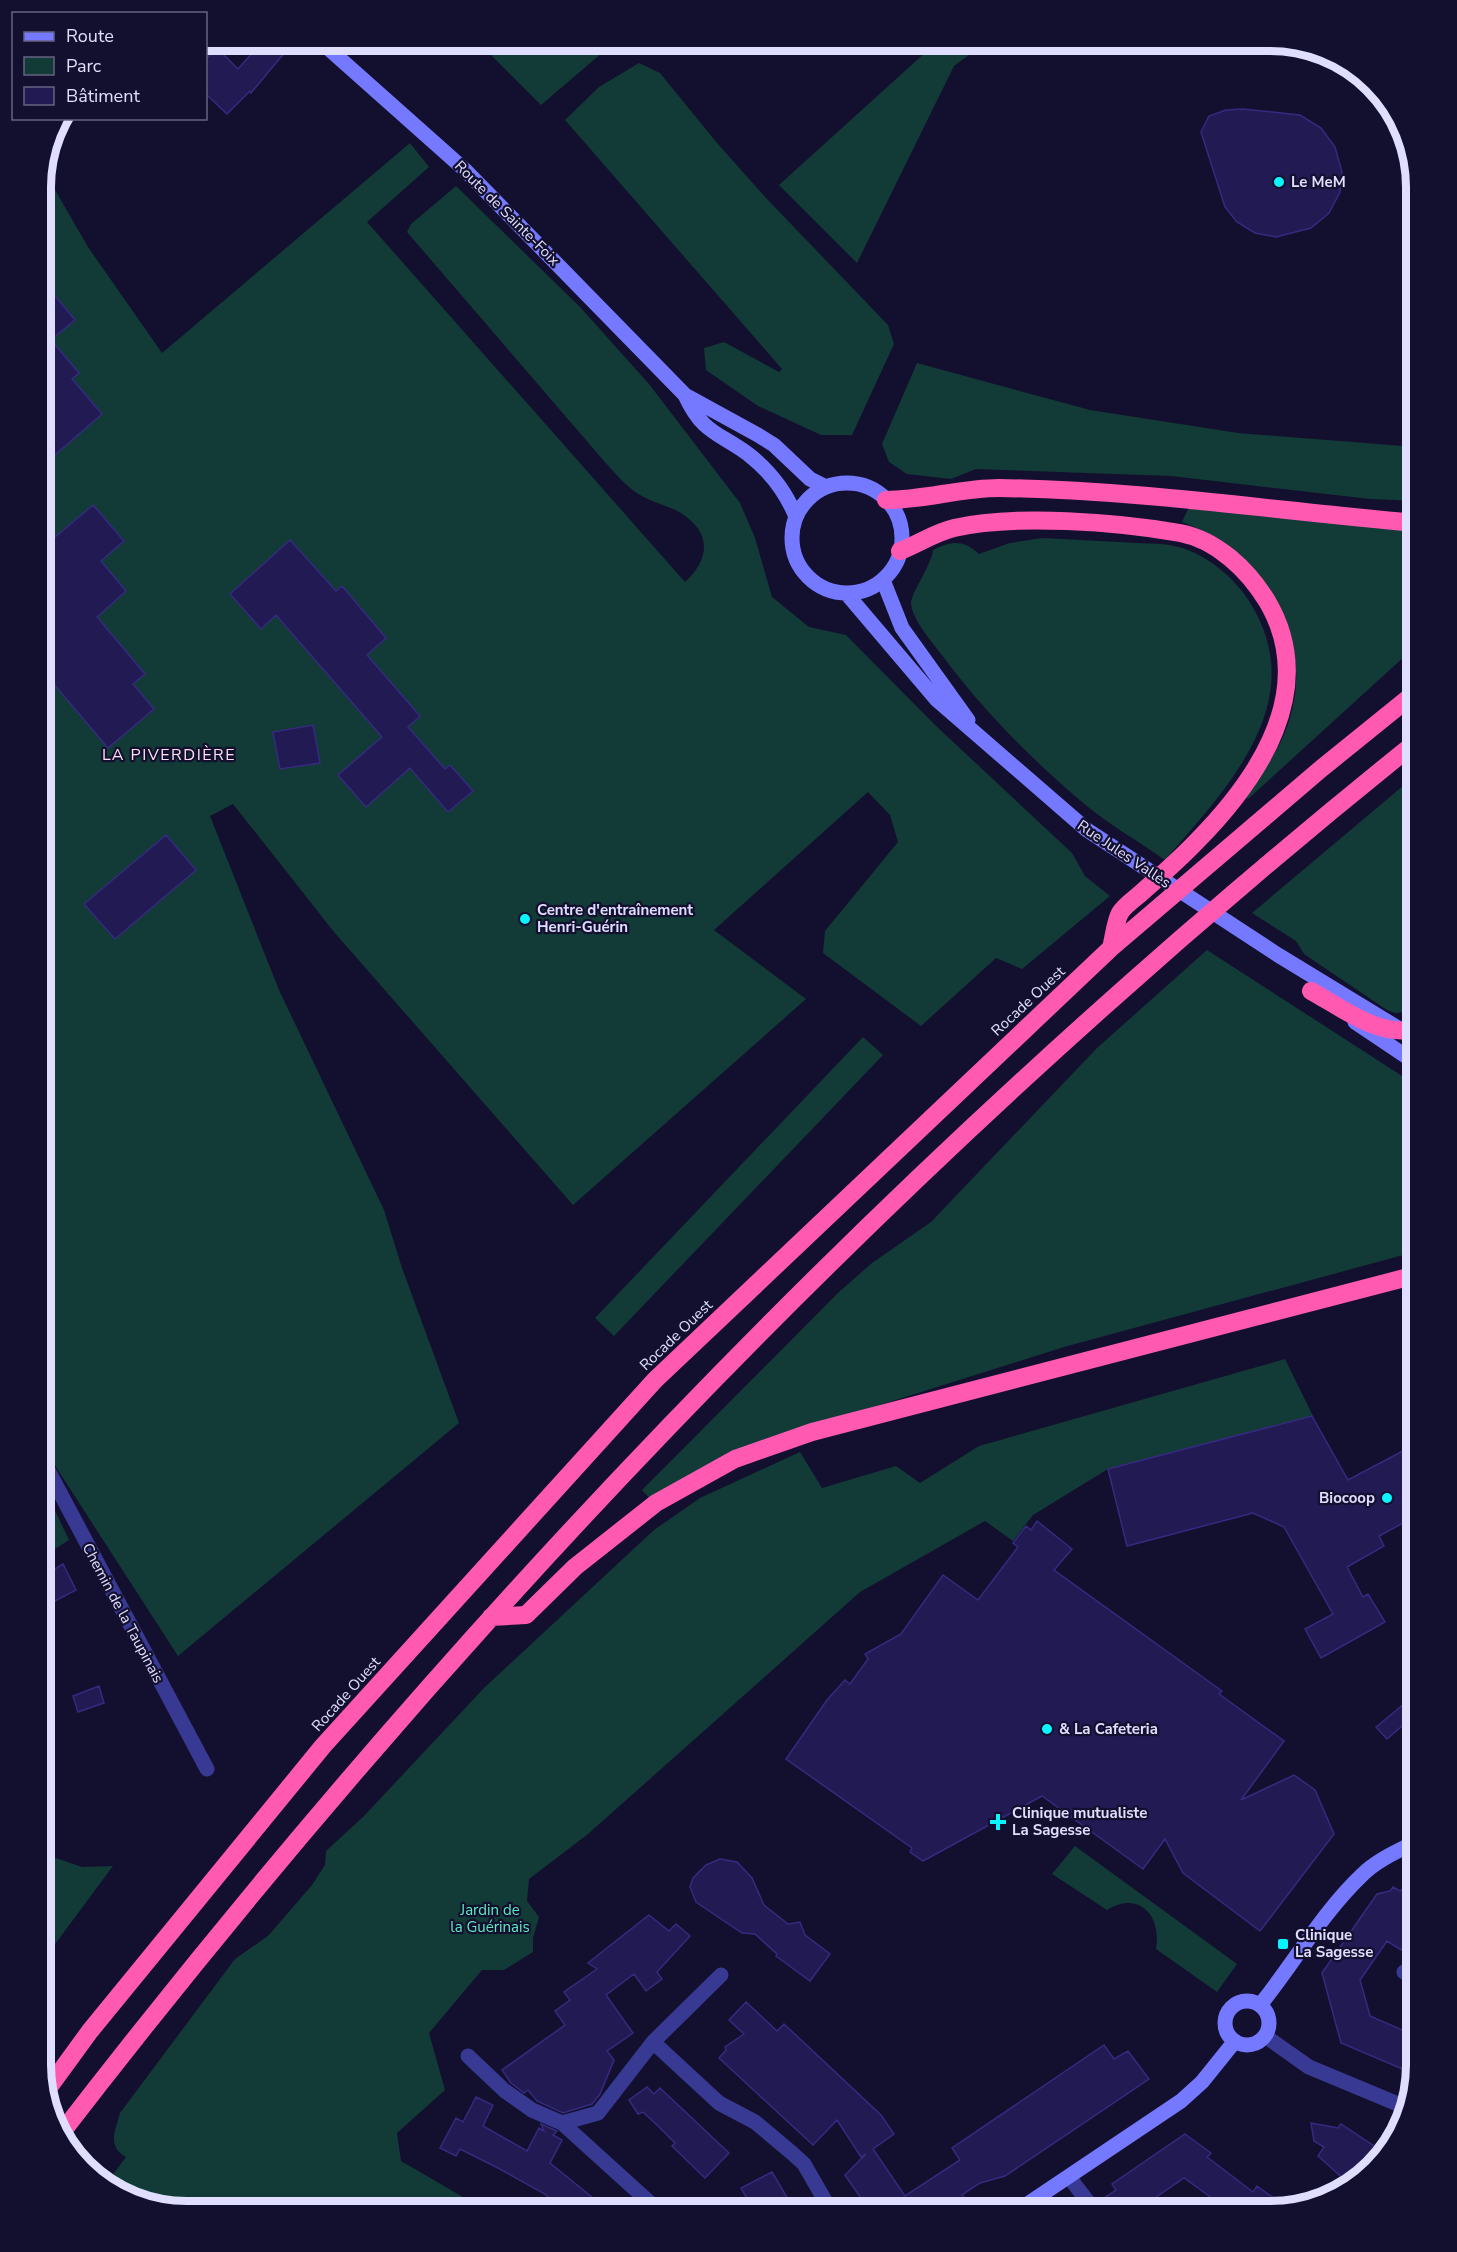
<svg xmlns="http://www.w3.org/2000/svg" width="1457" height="2252" font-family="'Nunito Sans',sans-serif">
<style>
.green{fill:#123a36}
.building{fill:#221a52;stroke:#362a80;stroke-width:1.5}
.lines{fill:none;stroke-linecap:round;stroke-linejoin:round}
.street{stroke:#373992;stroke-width:15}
.secondary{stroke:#7579ff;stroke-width:15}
.highway{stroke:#ff59b2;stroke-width:18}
.poi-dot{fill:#0af5ff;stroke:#13102f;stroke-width:2}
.labels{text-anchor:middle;stroke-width:4.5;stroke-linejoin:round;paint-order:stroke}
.poi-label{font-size:15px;font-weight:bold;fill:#e0deff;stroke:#13102f;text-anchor:start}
.street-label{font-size:15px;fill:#e0deff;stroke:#13102f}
.park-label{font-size:15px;fill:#5eebc0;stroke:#13102f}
.neighbourhood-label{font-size:16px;letter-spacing:1.5px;fill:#ffe0f5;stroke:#13102f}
.rim{fill:none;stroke:#e0deff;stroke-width:8}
</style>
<rect width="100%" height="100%" fill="#13102f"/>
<path class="green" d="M 477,41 L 616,41 L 541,105 Z
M 938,41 L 988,41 L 954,66 L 857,263 L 779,185 Z
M 639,63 L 660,73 L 717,143 L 767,199 L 888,325 L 894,344 L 852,435 L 821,435 L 758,406 L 706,370 L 704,348 L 724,342 L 779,372 L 782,369 L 565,120 L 599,87 Z
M 410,143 L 429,167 L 367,222 L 685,582 C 710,559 712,533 681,513 C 669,506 654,503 642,496 C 627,488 616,474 604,461 L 407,232 L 411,224 L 456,186 L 581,308 L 649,384 L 740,503 L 755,538 L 772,597 L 809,627 L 846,635 L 935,725 L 1072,853 L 1085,876 L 1110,896 L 1022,969 L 996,958 L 921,1026 L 823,953 L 825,931 L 898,842 L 890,815 L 868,792 L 714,930 L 806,999 L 573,1205 L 334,932 L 233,804 L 210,816 L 279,990 L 384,1210 L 402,1268 L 459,1423 L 178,1656 L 41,1444 L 41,177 L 43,169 L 88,247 L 162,353 Z
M 917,363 L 1090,410 L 1238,433 L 1416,447 L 1416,501 L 1370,499 L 1171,476 L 976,469 L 951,479 L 907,474 L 889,462 L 882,444 Z
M 1189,507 L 1416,530 L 1416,646 L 1248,799 L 1245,797 C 1260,773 1278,753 1287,727 C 1319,639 1264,552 1182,522 Z
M 1042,538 C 1074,540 1106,541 1138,543 C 1149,544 1163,543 1174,546 C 1204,552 1233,576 1249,601 C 1313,701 1227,788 1165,860 C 1138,841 1108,824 1082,802 C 1030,758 982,709 941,654 C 931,640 913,621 911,604 C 910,595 931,566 933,550 C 951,541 963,539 979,554 L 1010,543 Z
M 1416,775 L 1416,1011 L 1395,1013 L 1387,1010 L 1304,954 L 1296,941 L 1252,913 Z
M 1207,950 L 1416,1085 L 1416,1228 L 1407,1254 L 1064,1347 L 769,1440 L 650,1499 L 642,1490 L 839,1292 L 872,1263 L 931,1222 L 1097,1048 Z
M 863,1037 L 883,1055 L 614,1336 L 595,1318 Z
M 1285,1359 L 1313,1416 L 1108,1469 L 1033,1515 L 1013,1541 L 985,1521 L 860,1592 L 588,1834 L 529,1879 L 527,1901 L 539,1917 L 533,1938 L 533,1952 L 504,1970 L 482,1970 L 429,2033 L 445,2090 L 397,2133 L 401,2161 L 487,2211 L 177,2211 L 113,2192 L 106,2184 L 126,2157 C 107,2146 115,2132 120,2113 L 235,1959 L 268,1936 L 312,1885 L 325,1865 L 326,1851 L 364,1816 L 484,1688 L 654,1530 L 700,1498 L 800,1452 L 822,1488 L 896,1466 L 920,1483 L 979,1446 Z
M 41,1481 L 69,1540 L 41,1558 Z
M 41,1636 L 55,1696 L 41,1722 Z
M 1075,1846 L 1237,1964 L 1217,1992 L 1156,1949 C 1162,1916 1139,1890 1107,1910 L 1052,1874 Z
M 41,1853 L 82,1867 L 113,1866 L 41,1963 Z"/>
<path class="building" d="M 263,41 L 271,41 L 285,52 L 251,93 L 250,91 L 227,114 L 206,94 L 206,59 L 217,48 L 238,69 Z
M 1243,109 L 1300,115 L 1321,128 L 1335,147 L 1342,172 L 1340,192 L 1329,213 L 1311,228 L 1276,237 L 1255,233 L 1237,222 L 1225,207 L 1201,132 L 1209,116 L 1226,110 Z
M 41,279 L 75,320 L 51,340 L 79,373 L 72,379 L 102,414 L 41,467 Z
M 93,505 L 124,541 L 101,561 L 126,591 L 97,617 L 145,674 L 133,684 L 154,709 L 108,748 L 41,669 L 41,549 Z
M 290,540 L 336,591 L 342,586 L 386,638 L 367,655 L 420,716 L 408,727 L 445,769 L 450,765 L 473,791 L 448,812 L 410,768 L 366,807 L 338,775 L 382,737 L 276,615 L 261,629 L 230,594 Z
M 313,725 L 320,763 L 280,769 L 273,732 Z
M 166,835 L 196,870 L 115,939 L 84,904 Z
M 1312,1416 L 1348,1480 L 1416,1444 L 1416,1516 L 1379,1536 L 1384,1546 L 1347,1567 L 1363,1597 L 1368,1594 L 1385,1622 L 1321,1658 L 1305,1629 L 1333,1614 L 1284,1527 L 1253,1513 L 1127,1546 L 1108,1469 Z
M 1037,1521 L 1072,1549 L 1054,1570 L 1222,1691 L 1219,1694 L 1284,1741 L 1241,1800 L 1294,1775 L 1315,1790 L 1334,1834 L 1260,1931 L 1183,1873 L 1165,1839 L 1143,1869 L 1042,1796 L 923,1861 L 910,1852 L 912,1848 L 786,1759 L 827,1700 L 845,1680 L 850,1684 L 868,1659 L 865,1654 L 901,1634 L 943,1575 L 978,1600 L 1018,1547 L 1013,1543 L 1026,1526 L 1031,1530 Z
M 63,1564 L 76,1590 L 51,1603 L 41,1583 L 41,1577 Z
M 99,1686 L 104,1703 L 78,1712 L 73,1696 Z
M 1416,1694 L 1416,1714 L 1387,1739 L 1376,1727 Z
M 720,1859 L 737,1862 L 752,1878 L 764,1905 L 788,1924 L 800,1922 L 805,1935 L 830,1954 L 810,1981 L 776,1956 L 777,1954 L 755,1934 L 742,1933 L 696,1902 L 690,1887 L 693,1878 L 706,1865 Z
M 1416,1882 L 1416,1941 L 1405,1944 L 1401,1950 L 1387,1941 L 1360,1980 L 1370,2016 L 1416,2036 L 1414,2074 L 1341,2043 L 1322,1973 L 1377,1894 L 1390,1891 L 1393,1887 L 1400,1891 Z
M 649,1915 L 669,1931 L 676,1924 L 690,1936 L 657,1972 L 662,1979 L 646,1991 L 634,1974 L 606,1995 L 633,2033 L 607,2051 L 614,2060 L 600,2094 L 592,2104 L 563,2113 L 537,2101 L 528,2090 L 524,2093 L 511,2083 L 502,2070 L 565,2025 L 555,2011 L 570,2000 L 564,1992 L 597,1969 L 588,1963 Z
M 746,2002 L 777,2031 L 784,2024 L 881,2115 L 894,2134 L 873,2149 L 905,2196 L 960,2160 L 952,2148 L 1104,2045 L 1114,2059 L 1128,2051 L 1149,2079 L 1005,2176 L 980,2183 L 962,2195 L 967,2202 L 951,2211 L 870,2211 L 845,2175 L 866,2154 L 861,2157 L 837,2120 L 813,2145 L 719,2058 L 726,2050 L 725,2047 L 744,2034 L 729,2020 Z
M 647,2087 L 654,2094 L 660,2088 L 729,2153 L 705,2178 L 672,2146 L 675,2143 L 658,2126 L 643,2112 L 638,2114 L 629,2100 Z
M 476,2097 L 493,2105 L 483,2126 L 527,2151 L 539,2128 L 544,2131 L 541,2124 L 557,2131 L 553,2135 L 562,2140 L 550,2163 L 609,2211 L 564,2211 L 545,2194 L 498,2168 L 460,2149 L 456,2156 L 440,2148 L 456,2118 L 463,2122 Z
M 1311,2123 L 1338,2128 L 1341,2124 L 1377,2148 L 1375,2151 L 1380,2155 L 1354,2182 L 1347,2182 L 1318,2156 L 1324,2147 L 1314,2141 Z
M 1185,2134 L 1211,2153 L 1207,2157 L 1253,2192 L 1257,2186 L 1286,2207 L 1271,2211 L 1230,2211 L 1184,2178 L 1136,2211 L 1123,2211 L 1104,2198 L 1116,2190 L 1112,2184 Z
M 772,2172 L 795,2211 L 754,2211 L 741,2188 Z"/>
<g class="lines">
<path class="street" d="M 41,1457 L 207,1769
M 1404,1972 L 1416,1979
M 1265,2036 L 1309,2067 L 1405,2107
M 653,2042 L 719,2103 L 755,2122 L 792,2153 L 804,2164 L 831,2211
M 468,2056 L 505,2091 L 532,2110 L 562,2123 L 598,2113 L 653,2042 L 721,1975
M 562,2123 L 659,2211
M 1069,2177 L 1095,2211"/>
<path class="secondary" d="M 320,41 L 465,170 L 685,395 L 758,435 L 774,445 L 810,479 L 826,487
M 685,395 C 703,434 718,432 748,454 C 770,471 786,492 796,517
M792 538a55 55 0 1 1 110 0a55 55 0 1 1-110 0Z
M 883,580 L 902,628 L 968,720
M 846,593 L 936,699 L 1087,830 L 1278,955 L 1416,1039
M 1355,1022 L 1416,1063
M1225 2023a22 22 0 1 1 44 0a22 22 0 1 1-44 0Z
M 1260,2005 C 1294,1963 1322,1913 1362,1875 C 1377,1860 1398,1851 1416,1842
M 1017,2211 L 1181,2101 L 1202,2082 L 1235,2041"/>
<path class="highway" d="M 886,500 C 924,500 961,488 999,488 C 1139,490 1278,511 1416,523
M 900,551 C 918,544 936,532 954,528 C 1016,514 1118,522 1180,533 C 1217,540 1248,570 1267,601 C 1319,689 1259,778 1197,841 C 1179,860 1159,877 1140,894 C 1134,899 1124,906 1120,913 C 1115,922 1114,937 1111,948
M 1311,991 C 1342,1008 1380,1038 1416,1029
M 491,1617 L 526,1615 L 575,1567 L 656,1503 L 735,1459 L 812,1432 L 1416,1275
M 47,2090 L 90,2031 L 323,1746 L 655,1380 L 1111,948 L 1322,768 L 1416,692
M 59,2136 C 456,1621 909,1149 1416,742"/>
</g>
<g class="poi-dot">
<circle cx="1279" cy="182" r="6"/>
<circle cx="525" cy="919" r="6"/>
<circle cx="1387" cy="1498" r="6"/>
<circle cx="1047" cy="1729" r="6"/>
<path d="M995 1813h6v6h6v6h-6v6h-6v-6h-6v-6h6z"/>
<rect x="1277" y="1938" width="12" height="12" rx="3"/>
</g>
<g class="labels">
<g class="poi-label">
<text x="1291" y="187">Le MeM</text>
<text x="537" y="915">Centre d'entraînement<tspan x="537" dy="17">Henri-Guérin</tspan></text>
<text x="1375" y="1503" text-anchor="end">Biocoop</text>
<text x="1059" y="1734">&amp; La Cafeteria</text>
<text x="1012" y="1818">Clinique mutualiste<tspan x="1012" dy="17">La Sagesse</tspan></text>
<text x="1295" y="1940">Clinique<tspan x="1295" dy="17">La Sagesse</tspan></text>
</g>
<g class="street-label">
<text transform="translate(507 213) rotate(45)" y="5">Route de Sainte-Foix</text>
<text transform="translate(1124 854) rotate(34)" y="5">Rue Jules Vallès</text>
<text transform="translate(1028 1001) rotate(-43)" y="5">Rocade Ouest</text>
<text transform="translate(676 1335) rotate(-44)" y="5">Rocade Ouest</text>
<text transform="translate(123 1613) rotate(62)" y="5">Chemin de la Taupinais</text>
<text transform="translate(346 1694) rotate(-48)" y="5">Rocade Ouest</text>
</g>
<g class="park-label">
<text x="490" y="1915">Jardin de<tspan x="490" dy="17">la Guérinais</tspan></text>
</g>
<g class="neighbourhood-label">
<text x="169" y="760">LA PIVERDIÈRE</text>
</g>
</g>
<path d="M0 0H1457V2252H0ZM187 51H1270A136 136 0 0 1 1406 187V2065A136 136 0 0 1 1270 2201H187A136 136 0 0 1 51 2065V187A136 136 0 0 1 187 51Z" fill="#13102f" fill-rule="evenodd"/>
<path class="rim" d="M187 51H1270A136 136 0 0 1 1406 187V2065A136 136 0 0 1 1270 2201H187A136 136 0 0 1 51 2065V187A136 136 0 0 1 187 51Z"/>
<rect x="12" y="12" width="195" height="108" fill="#13102f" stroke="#656282" stroke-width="1.5"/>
<rect x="24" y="32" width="30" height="9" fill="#7579ff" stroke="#656282" stroke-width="1.5"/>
<text x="66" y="42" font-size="18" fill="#e0deff">Route</text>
<rect x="24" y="57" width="30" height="18" fill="#123a36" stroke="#656282" stroke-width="1.5"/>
<text x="66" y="72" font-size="18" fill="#e0deff">Parc</text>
<rect x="24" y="87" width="30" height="18" fill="#221a52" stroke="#656282" stroke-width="1.5"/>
<text x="66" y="102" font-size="18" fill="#e0deff">Bâtiment</text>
</svg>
